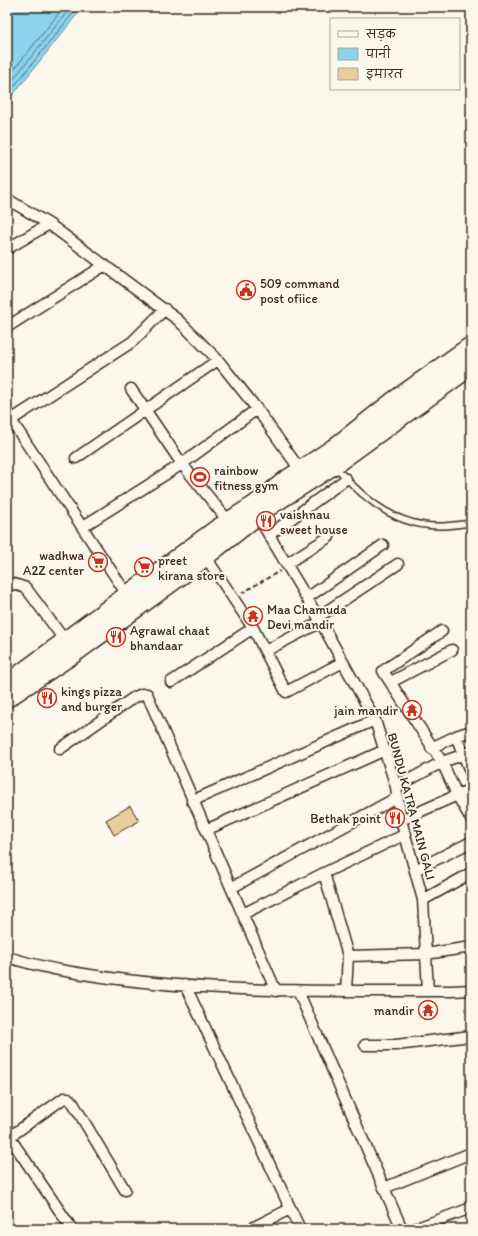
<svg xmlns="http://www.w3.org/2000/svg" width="478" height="1236" font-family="Itim,'Playpen Sans Deva',sans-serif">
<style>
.water{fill:#8bd3ec;stroke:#6b8f9a}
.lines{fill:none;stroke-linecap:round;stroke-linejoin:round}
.shore{stroke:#5b6e70;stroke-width:1}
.building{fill:#e8ce9d;stroke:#3b2a1e}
.lane-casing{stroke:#3b2a1e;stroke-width:8}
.street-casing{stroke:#3b2a1e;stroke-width:13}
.highway-casing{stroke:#3b2a1e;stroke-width:21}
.path{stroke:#3b2a1e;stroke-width:2;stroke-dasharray:4 3;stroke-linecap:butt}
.lane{stroke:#fbf7ec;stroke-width:5}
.street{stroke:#fbf7ec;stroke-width:10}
.highway{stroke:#fbf7ec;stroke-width:18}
.labels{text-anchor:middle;stroke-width:4;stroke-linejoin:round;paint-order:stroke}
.poi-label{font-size:13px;fill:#3b2a1e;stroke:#fbf7ec;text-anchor:start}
.street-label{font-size:13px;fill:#3b2a1e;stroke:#fbf7ec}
</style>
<rect width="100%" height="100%" fill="#fbf7ec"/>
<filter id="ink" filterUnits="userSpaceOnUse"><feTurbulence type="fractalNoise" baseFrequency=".025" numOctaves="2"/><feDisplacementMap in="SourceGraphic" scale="8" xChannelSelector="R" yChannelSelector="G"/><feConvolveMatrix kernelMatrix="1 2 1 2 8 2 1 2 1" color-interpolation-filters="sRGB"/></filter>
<g filter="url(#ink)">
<path class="water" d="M 14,7 L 83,7 L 7,102 L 7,18 Z"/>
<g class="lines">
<path class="shore" d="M 7,78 L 64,7
M 7,87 L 71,7
M 7,95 L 78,7"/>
</g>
<path class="building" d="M 130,806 L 139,821 L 114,835 L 106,820 Z"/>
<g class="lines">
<g class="lane-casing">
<path id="lane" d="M 336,467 C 362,498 397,527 440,526 C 450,526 461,524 471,523"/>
</g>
<g class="street-casing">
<path id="street" d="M 7,199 L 49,224 L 178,320 L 218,360 L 257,409 L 303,474
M 7,249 L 49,224
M 7,327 L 105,265
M 131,389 L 182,464 L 229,522
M 7,414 L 128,596
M 11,420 L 132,342 L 165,309
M 76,458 L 218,360
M 257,515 L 318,617 L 375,720 L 396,787 L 401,820 L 423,900 L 428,991
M 82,527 L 182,464 L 257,409
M 269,535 L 346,479
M 205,556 L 253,628 L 286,692 L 343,662
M 286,564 L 329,537
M 7,585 L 14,584 L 26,588 L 66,642
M 307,598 L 383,545
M 318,617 L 398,564
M 442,631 L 383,671 L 442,762 L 457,795 L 471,819
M 265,651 L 321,622
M 171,682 L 253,628
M 391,682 L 452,650
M 471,731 L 456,736 L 471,774
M 431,748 L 456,736
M 60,749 L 133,698 L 142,694 L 147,694 L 276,991
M 396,787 L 442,762 L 471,752
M 192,801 L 375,720
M 401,820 L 471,789
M 206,830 L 385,750
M 415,870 L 471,842
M 324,873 L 348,956 L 346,991
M 231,888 L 398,797
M 423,900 L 471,873
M 243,914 L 324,873 L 406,834
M 348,956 L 426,954 L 471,947
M 7,957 C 25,962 42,967 60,970 C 189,994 322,991 452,991 L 471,990
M 185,985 L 300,1229
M 298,991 L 402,1229
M 365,1045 L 396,1045 L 471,1036
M 7,1138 L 12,1141 L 70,1226
M 8,1138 L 64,1098 L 68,1098 L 73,1103 L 125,1190
M 384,1188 L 471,1153
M 250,1229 L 290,1209
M 414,1229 L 471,1208"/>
</g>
<g class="highway-casing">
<path id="highway" d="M 7,684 L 217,529 L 256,504 L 285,481 L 334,448 L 395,400 L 471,346
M 7,698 L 73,654 L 187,571 L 268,507 L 334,465 L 471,366"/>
</g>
<path class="path" d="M 242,593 L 280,571"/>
<use href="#lane" class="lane"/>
<use href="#street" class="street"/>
<use href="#highway" class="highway"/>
</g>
</g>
<defs>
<g id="civic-ring" transform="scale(1)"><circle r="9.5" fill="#fbf7ec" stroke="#c8321e" stroke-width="1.5"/><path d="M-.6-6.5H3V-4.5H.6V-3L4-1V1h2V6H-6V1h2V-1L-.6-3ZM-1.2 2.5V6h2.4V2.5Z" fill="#c8321e"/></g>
<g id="stadium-ring" transform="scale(1)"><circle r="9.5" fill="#fbf7ec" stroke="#c8321e" stroke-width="1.5"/><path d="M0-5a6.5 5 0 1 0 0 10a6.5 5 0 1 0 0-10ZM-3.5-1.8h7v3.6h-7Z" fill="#c8321e"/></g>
<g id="restaurant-ring" transform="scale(1)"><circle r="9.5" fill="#fbf7ec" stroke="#c8321e" stroke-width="1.5"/><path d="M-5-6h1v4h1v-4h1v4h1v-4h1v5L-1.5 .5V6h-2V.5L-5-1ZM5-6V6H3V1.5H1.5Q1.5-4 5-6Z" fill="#c8321e"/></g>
<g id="supermarket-ring" transform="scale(1)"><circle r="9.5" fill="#fbf7ec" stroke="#c8321e" stroke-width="1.5"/><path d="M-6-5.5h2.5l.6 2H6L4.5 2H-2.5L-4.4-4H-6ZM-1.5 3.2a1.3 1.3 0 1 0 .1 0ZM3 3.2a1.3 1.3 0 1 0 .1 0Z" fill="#c8321e"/></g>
<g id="temple-ring" transform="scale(1)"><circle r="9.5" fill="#fbf7ec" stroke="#c8321e" stroke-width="1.5"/><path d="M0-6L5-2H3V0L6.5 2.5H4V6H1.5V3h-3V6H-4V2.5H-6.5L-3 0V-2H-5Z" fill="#c8321e"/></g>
</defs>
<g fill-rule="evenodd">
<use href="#civic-ring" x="246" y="290"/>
<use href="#stadium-ring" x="200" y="477"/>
<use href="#restaurant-ring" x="266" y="521"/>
<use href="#supermarket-ring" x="98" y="562"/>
<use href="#supermarket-ring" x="144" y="567"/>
<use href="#temple-ring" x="253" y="616"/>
<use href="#restaurant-ring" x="116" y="637"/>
<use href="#restaurant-ring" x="47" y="698"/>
<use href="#temple-ring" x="412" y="710"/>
<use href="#restaurant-ring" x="395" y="818"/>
<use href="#temple-ring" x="428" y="1010"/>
</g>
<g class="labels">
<g class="poi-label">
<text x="260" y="288">509 command<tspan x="260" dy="15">post ofiice</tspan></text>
<text x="214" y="475">rainbow<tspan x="214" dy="15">fitness gym</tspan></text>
<text x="280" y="519">vaishnau<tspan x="280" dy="15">sweet house</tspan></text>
<text x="84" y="560" text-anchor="end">wadhwa<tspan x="84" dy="15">A2Z center</tspan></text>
<text x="158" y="565">preet<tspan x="158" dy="15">kirana store</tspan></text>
<text x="267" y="614">Maa Chamuda<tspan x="267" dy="15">Devi mandir</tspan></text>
<text x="130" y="635">Agrawal chaat<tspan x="130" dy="15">bhandaar</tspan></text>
<text x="61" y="696">kings pizza<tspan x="61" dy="15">and burger</tspan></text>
<text x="398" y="715" text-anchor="end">jain mandir</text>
<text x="381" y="823" text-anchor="end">Bethak point</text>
<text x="414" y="1015" text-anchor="end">mandir</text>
</g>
<g class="street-label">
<text transform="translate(412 806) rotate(75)" y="5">BUNDU KATRA MAIN GALI</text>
</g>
</g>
<rect width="478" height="1236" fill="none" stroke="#fbf7ec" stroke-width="24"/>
<rect x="12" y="12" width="454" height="1212" fill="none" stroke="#3b2a1e" stroke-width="1.5" filter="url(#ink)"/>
<rect x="330" y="18" width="130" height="72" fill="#fbf7ec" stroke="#aea59a"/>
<rect x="338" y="31" width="20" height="6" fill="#fbf7ec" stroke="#aea59a"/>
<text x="366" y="38" font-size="12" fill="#3b2a1e">सड़क</text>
<rect x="338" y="48" width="20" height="12" fill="#8bd3ec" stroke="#aea59a"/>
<text x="366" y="58" font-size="12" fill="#3b2a1e">पानी</text>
<rect x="338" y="68" width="20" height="12" fill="#e8ce9d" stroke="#aea59a"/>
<text x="366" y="78" font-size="12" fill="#3b2a1e">इमारत</text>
</svg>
